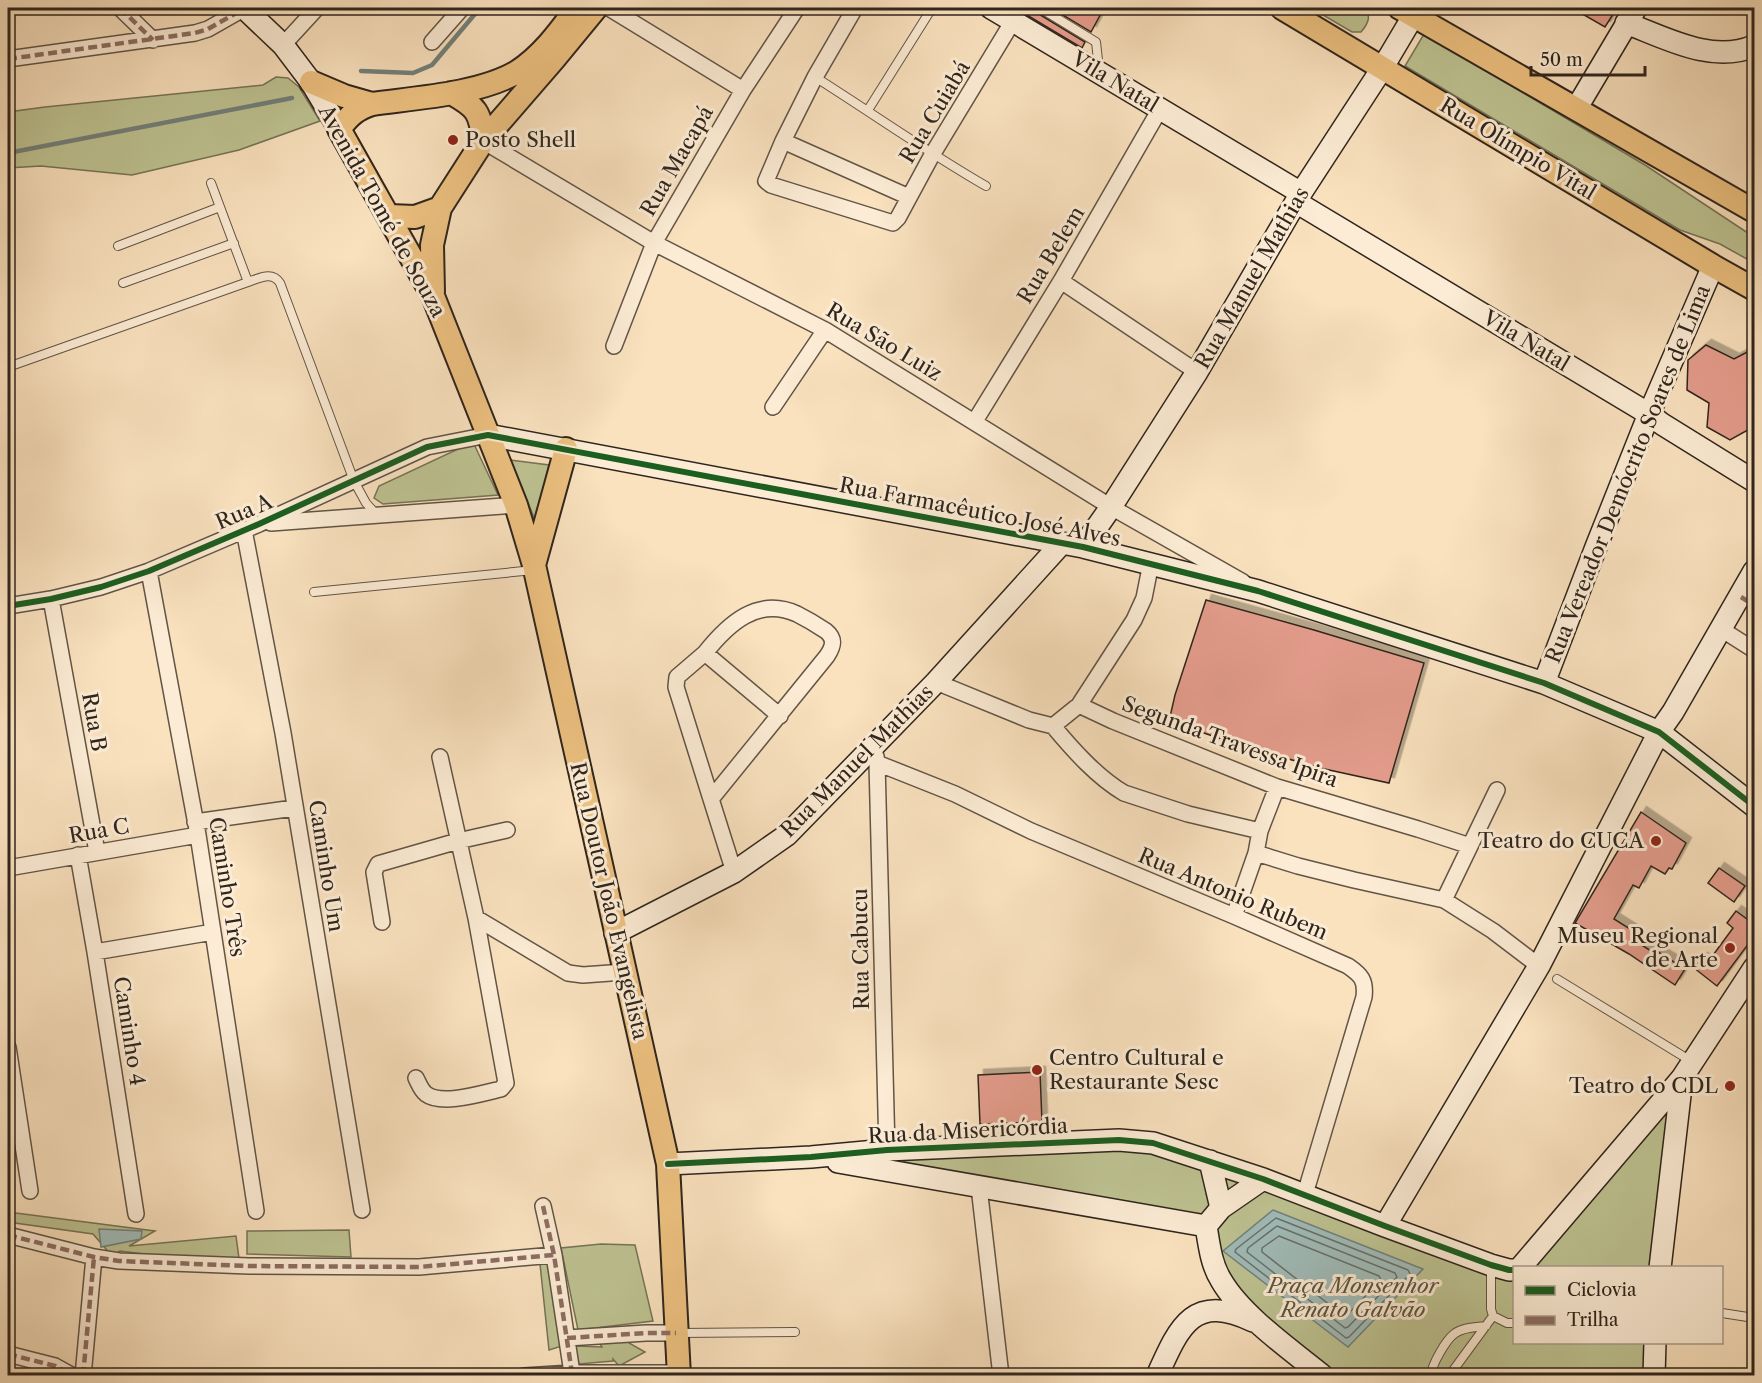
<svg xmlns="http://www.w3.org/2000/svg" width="1762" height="1383" font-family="'Libre Caslon Text',serif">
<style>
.green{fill:#bec392;stroke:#767458;stroke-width:1.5}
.water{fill:#a0bcb9;stroke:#73807b;stroke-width:1.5}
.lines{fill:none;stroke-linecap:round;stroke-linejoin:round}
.shore{stroke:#68706b;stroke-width:1.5}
.stream{stroke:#73807b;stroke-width:4.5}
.building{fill:#e59d8d;stroke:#2f251d;stroke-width:1.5;filter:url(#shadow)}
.lane-casing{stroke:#625446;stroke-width:10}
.street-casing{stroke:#625446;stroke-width:18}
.secondary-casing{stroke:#2f251d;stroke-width:24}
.primary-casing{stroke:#2f251d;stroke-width:26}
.lane{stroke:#fcecd5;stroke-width:8}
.street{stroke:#fcecd5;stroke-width:15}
.secondary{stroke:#fcecd5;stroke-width:21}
.primary{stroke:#edc180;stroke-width:22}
.quiet{stroke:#8d6e63;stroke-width:4.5;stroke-dasharray:9 4.5;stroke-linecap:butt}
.cycleway-casing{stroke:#fcecd5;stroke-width:10}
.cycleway{stroke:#1b5e20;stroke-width:6}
.poi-dot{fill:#8f2418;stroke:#fcecd5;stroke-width:2}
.labels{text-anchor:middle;stroke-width:6;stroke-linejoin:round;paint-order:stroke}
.street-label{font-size:21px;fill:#2f251d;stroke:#fcecd5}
.poi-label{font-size:21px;fill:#2f251d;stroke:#fcecd5;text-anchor:end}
.park-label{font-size:21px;font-style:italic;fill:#5a5440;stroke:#fcecd5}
</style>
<defs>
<filter id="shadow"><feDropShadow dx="5.5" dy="-5.5" stdDeviation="0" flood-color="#0004"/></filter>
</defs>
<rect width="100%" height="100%" fill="#fae2bf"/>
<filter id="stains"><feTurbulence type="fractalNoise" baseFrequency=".00333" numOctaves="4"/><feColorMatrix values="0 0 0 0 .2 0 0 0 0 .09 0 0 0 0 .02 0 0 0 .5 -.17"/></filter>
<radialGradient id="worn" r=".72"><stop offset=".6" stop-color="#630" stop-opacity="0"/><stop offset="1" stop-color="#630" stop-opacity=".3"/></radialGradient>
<path class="green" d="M 1311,8 L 1362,8 C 1373,14 1368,24 1361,32 L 1352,32 Z
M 1424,34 L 1645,165 L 1754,237 L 1754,263 L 1720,244 L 1680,230 L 1405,66 Z
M 276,77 L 288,78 L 299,87 L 320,121 L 239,150 L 132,175 L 41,166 L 8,168 L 8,112 L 45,107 L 263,85 Z
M 473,442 L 498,495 L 383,504 L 374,498 L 379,486 Z
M 510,460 L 549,465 L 536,522 Z
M 1681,1079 L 1657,1267 L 1522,1267 Z
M 1119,1140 L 1263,1183 L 1514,1270 L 1514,1342 L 1652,1343 L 1651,1375 L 1329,1375 L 1237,1296 L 1209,1223 L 811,1157 Z
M 8,1212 L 155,1231 L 129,1246 L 236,1236 L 240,1266 L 120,1251 L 112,1256 L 93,1234 L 8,1222 Z
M 349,1230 L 351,1257 L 247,1254 L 247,1231 Z
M 601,1244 L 635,1245 L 653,1321 L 578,1330 L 561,1248 Z
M 552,1261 L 565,1345 L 549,1350 L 540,1264 Z
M 603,1340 L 624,1340 L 645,1352 L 619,1366 L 613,1359 L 613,1361 L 579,1364 L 575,1346 L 602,1347 L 600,1344 Z"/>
<path class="water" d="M 1273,1210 L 1423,1269 L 1348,1347 L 1223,1251 Z
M 99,1229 L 142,1231 L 141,1239 L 101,1247 Z"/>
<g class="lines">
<path class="shore" d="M 1276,1218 L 1408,1270 L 1410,1274 L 1349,1337 L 1346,1338 L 1235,1252 L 1236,1249 Z
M 1277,1226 L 1395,1273 L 1397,1277 L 1348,1327 L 1345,1328 L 1247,1252 L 1248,1248 Z
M 1279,1236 L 1379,1276 L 1381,1280 L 1347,1315 L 1344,1316 L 1262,1252 L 1262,1248 Z"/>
<path class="stream" d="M 361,71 L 413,73 L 432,65 L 480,8
M 8,153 L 292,98"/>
</g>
<path class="building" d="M 1015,8 L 1034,8 L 1037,13 L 1085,42 L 1082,48 Z
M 1051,8 L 1104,8 L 1091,32 Z
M 1572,8 L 1617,8 L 1605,27 Z
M 1706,345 L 1734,359 L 1755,348 L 1755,426 L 1730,440 L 1707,427 L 1709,403 L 1687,390 L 1688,360 Z
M 1206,600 L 1314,630 L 1424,663 L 1389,783 L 1320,768 L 1233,743 L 1169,721 L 1175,695 Z
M 1641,812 L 1686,843 L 1672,869 L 1669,868 L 1665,874 L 1651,866 L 1639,888 L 1633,885 L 1614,919 L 1638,934 L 1634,940 L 1654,953 L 1655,950 L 1685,969 L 1675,985 L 1629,954 L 1575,923 Z
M 1719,868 L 1745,886 L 1734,902 L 1708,883 Z
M 1736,911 L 1755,925 L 1755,935 L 1717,986 L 1694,968 L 1702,958 L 1708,962 L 1733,928 L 1727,923 Z
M 1040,1072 L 1042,1122 L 980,1124 L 978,1075 Z"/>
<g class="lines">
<g class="lane-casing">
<path id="lane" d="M 1040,8 L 1096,42 L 1098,60 L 1094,67
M 815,77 C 872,113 927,152 986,186
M 868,110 L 932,8
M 211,183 L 248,282
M 118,246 L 220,207
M 123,283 L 234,243
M 8,367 L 248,282 C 260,278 272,271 280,283 L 354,481 L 366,503 L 376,514
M 314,592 L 534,570
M 1557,979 L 1691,1061
M 1491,1266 L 1491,1309 L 1493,1316 L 1507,1323 L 1514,1323
M 1722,1313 L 1754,1318
M 679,1333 L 795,1332
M 1432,1376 L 1431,1375 C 1432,1364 1446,1340 1454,1334 C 1462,1327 1477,1327 1486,1326
M 1449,1376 L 1493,1316"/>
</g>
<g class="street-casing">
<path id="street" d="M 120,8 L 153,40
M 609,8 L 743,90
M 855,8 L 815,77 L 783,141 L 766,181 L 771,185 L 893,223 L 898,218 L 932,155 L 1013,21
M 432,42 L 462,8
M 283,45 L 317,8
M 8,59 L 195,33 L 208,29 L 245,8
M 483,141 L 654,243 L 825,330 L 1111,507 L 1243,582
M 783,141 L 909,197
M 1061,281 L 1197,372
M 614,346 L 654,243 L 743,90 L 797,8
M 773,407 L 825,330
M 975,421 L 1061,281 L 1160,109
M 271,523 L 516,505
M 244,530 L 283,733 L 362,1210
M 149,571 L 198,835 L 256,1211
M 51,599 L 97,852
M 8,606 L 51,599 L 101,587 L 149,571 L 259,524 L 427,447 L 488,435
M 1721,629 L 1754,650
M 705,653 C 728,624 758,596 797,614 C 807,619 817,625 826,631 C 836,639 833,647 827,656 L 711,799 L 734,872
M 936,682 L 1029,720 L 1053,726 L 1079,705 L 1134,620 L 1144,598 L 1151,563
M 1079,705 L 1113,721 L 1277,787 L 1418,829 L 1470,846
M 1053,726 C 1073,750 1097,777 1124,793 L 1188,814 L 1260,831
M 876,756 L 877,763 L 887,1150
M 877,763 L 955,794 L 1031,831 L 1234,916 L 1348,966 C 1361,975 1366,980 1364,997 L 1305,1194
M 711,799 L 676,687 L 677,677 L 705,653 L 780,716
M 195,822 L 294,808
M 1256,853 L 1298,866 L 1354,880 L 1444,900 L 1493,931 L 1539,966
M 78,855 L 95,952 L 136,1214
M 8,868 L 198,835
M 1444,900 L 1497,790
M 1234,916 L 1256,853 L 1260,831 L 1277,787
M 476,918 L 568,973 L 583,975 L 624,972
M 382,922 L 374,872 L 378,864 L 458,841 L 507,830
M 95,952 L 213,932
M 8,1047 L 30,1191
M 416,1078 C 419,1084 421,1090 426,1094 C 442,1106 483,1093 501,1089 L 506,1083 L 476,918 L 440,757
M 979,1187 L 1001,1376
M 543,1206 L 554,1255 L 572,1373
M 8,1235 L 94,1257 L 119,1261 L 249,1266 L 419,1267 L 554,1255
M 567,1338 L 646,1333 L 676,1333
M 8,1354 L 55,1366 L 73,1376
M 83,1376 L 94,1257
M 524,1376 L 572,1373 L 679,1373"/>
</g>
<g class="secondary-casing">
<path id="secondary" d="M 244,8 L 283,45 L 311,82 L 339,129
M 991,8 L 1301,193
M 1626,23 C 1666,38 1712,64 1754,46
M 1576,109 L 1636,8
M 1296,202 L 1649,414 L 1662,424 L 1754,481
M 488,435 L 1083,547 L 1258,591 L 1544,683 L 1659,732 L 1754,806
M 1083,547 L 1111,507 L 1197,372 L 1301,193 L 1383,67 L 1418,8
M 1544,683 L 1596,547 L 1649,414 L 1713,266
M 615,933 L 734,872 L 787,835 L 936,682 L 1062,543
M 1210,1161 L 1221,1208
M 838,1162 L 1206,1226
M 668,1164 L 811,1157 L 887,1150 L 1119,1140 L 1153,1143 L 1263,1179 L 1385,1226 L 1491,1265 L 1509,1270 L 1514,1270
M 1263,1179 L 1221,1208 L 1206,1226 C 1209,1244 1211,1264 1221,1280 C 1241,1315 1291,1350 1323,1376
M 1385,1226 L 1539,966 L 1659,732 L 1673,712 L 1754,571
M 1520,1268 L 1682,1078 L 1754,968
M 1660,1268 L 1682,1078
M 1157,1376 C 1179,1327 1193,1292 1253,1321
M 1654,1376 L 1655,1342"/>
</g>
<g class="primary-casing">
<path id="primary" d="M 577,8 C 560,31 542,56 517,72 C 480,94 415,98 372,104 C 356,109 349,116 339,129 L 433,296 L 516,505 L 534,565 L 668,1164 L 679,1376
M 1282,8 L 1713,266 L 1754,289
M 1400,8 L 1754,211
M 311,82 L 344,96 L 372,104
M 451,93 C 476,107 481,112 483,141
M 389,216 L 415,217 L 440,208 L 483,141 L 554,59 L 596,8
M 433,292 L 432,245 L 440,208
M 534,565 L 566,449"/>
</g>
<use href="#lane" class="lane"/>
<use href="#street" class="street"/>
<use href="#secondary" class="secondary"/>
<use href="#primary" class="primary"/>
<path class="quiet" d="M 120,8 L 153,40
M 8,59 L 195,33 L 208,29 L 245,8
M 1741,597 L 1754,605
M 543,1206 L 554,1255 L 572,1373
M 8,1235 L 94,1257 L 119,1261 L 249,1266 L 419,1267 L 554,1255
M 567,1338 L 646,1333 L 676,1333
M 8,1354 L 55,1366 L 73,1376
M 83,1376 L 94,1257
M 524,1376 L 572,1373 L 679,1373"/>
<g class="cycleway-casing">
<path id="cycleway" d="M 8,606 L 51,599 L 101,587 L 149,571 L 259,524 L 427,447 L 488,435 L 1083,547 L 1258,591 L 1544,683 L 1659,732 L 1754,806
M 668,1164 L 811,1157 L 887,1150 L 1119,1140 L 1153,1143 L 1263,1179 L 1385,1226 L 1491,1265 L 1509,1270 L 1514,1270"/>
</g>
<use href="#cycleway" class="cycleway"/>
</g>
<g class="poi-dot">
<circle cx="453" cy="140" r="6"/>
<circle cx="1656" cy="841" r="6"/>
<circle cx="1730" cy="948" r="6"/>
<circle cx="1037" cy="1070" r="6"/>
<circle cx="1730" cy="1086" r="6"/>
</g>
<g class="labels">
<g class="street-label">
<text transform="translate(1115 82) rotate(31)" y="7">Vila Natal</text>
<text transform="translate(935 112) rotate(-59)" y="7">Rua Cuiabá</text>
<text transform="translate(1518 149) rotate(31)" y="7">Rua Olímpio Vital</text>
<text transform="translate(677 161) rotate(-60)" y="7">Rua Macapá</text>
<text transform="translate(382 211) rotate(61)" y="7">Avenida Tomé de Souza</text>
<text transform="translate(1051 255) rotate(-59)" y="7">Rua Belem</text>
<text transform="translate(1252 278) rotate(-60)" y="7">Rua Manuel Mathias</text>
<text transform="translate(1526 341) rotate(31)" y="7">Vila Natal</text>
<text transform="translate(884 342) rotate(31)" y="7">Rua São Luiz</text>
<text transform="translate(1628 474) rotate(-68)" y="7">Rua Vereador Demócrito Soares de Lima</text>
<text transform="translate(244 512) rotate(-23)" y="7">Rua A</text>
<text transform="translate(980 512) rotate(11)" y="7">Rua Farmacêutico José Alves</text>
<text transform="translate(94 722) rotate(80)" y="7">Rua B</text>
<text transform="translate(1230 742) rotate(20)" y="7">Segunda Travessa Ipira</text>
<text transform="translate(857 761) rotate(-45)" y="7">Rua Manuel Mathias</text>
<text transform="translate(99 831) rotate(-10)" y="7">Rua C</text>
<text transform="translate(326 866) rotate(81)" y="7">Caminho Um</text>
<text transform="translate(227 887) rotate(81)" y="7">Caminho Três</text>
<text transform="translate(1233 894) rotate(23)" y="7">Rua Antonio Rubem</text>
<text transform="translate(609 901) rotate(77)" y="7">Rua Doutor João Evangelista</text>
<text transform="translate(861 949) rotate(-91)" y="7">Rua Cabucu</text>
<text transform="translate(129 1031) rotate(81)" y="7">Caminho 4</text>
<text transform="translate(968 1131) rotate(-3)" y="7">Rua da Misericórdia</text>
</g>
<g class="poi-label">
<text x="465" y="147" text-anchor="start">Posto Shell</text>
<text x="1644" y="848">Teatro do CUCA</text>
<text x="1718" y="943">Museu Regional<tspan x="1718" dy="24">de Arte</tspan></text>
<text x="1049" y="1065" text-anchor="start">Centro Cultural e<tspan x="1049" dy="24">Restaurante Sesc</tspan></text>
<text x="1718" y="1093">Teatro do CDL</text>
</g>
<g class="park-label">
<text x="1353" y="1293">Praça Monsenhor<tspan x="1353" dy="24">Renato Galvão</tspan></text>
</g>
</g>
<rect width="1762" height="1383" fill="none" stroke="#fae2bf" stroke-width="30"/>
<rect x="9" y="9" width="1744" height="1365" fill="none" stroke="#2f251d" stroke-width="3"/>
<rect x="15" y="15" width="1732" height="1353" fill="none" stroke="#2f251d" stroke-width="1.5"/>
<rect x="1513" y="1266" width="210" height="78" fill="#fcecd5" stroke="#aa9c8b" stroke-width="1.5"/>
<rect x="1525" y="1286" width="30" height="9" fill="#1b5e20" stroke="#aa9c8b" stroke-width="1.5"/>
<text x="1567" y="1296" font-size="18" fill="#2f251d">Ciclovia</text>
<rect x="1525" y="1316" width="30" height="9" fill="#8d6e63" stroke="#aa9c8b" stroke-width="1.5"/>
<text x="1567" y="1326" font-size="18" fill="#2f251d">Trilha</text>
<path d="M1531 66v9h114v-9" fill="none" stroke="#2f251d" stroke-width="3"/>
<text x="1540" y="66" font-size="18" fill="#2f251d" stroke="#fcecd5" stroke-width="4.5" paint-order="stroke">50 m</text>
<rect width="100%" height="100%" filter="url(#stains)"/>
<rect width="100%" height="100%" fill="url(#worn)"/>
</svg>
